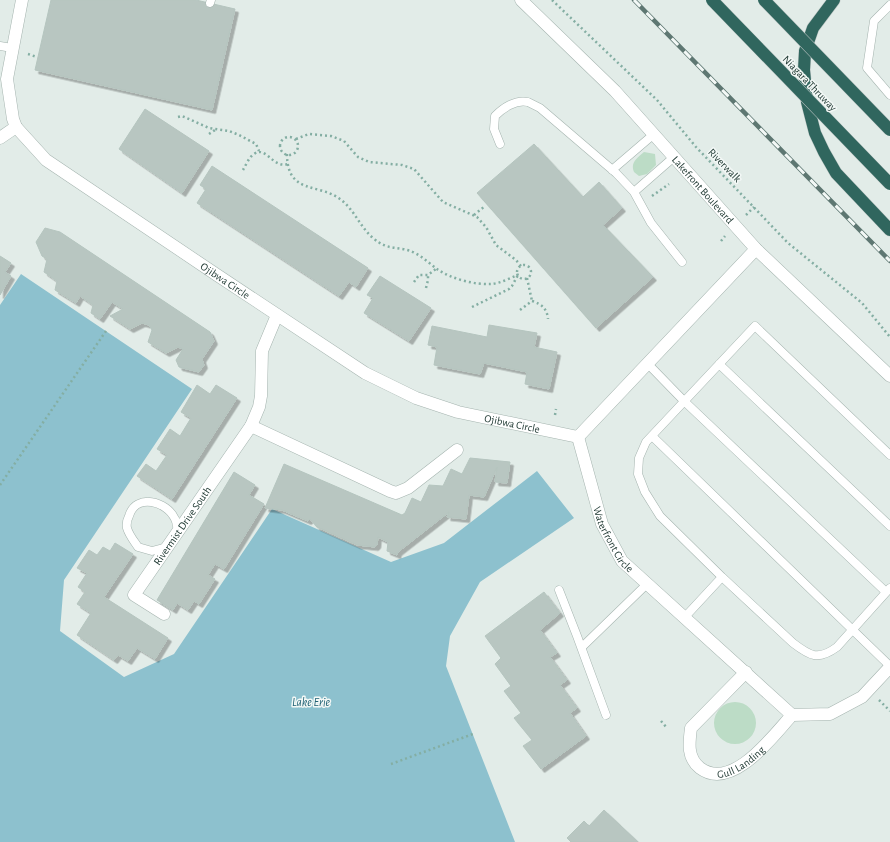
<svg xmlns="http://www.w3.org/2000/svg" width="890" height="842" font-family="'Alegreya Sans',sans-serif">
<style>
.green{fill:#bcdcc6}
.water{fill:#8dc1ce}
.building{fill:#b8c6c1;stroke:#b5c5bf;filter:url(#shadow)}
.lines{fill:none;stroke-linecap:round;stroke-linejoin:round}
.lane-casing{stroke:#a5b4af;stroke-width:9}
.street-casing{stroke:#a5b4af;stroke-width:13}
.highway-casing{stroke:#c1c8c7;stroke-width:13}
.path{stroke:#84aea3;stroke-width:2.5;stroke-dasharray:2 3;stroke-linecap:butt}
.lane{stroke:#fff;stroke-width:8}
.street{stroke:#fff;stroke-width:12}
.highway{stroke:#30665e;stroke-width:12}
.rail-casing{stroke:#5e7772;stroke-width:4.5}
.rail{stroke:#f3f8f6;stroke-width:3;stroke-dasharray:9;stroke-linecap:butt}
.highway-bridge-casing{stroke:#c1c8c7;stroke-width:13;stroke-linecap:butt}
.highway-bridge{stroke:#30665e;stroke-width:12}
.labels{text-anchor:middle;stroke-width:3;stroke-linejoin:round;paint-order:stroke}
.street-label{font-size:11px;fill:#233c36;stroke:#f3f8f6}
.water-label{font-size:12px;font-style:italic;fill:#206275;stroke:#f3f8f6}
</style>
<defs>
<filter id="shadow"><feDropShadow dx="3.5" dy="3.5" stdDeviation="0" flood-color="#0004"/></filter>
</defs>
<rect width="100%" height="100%" fill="#e2ece8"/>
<path class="green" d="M 644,152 L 655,154 L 656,165 L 647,174 L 639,176 L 634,172 C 630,163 637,158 644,152 Z
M714 723a21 21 0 1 1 42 0a21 21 0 1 1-42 0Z"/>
<path class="water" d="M 21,274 L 192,389 L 64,580 L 60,631 L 124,677 L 174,654 L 272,509 L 391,562 L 444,543 L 537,471 L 574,518 L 480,582 L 450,636 L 446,666 L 515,842 L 0,842 L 0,305 Z"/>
<path class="building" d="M 51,0 L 196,0 L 235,9 L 212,110 L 35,70 Z
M 145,109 L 209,151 L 182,193 L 119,149 Z
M 534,144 L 583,197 L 599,182 L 622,208 L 603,225 L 653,277 L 596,328 L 477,193 Z
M 212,166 L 368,268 L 356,287 L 349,282 L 339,296 L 197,203 L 206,189 L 200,185 Z
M 45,228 L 60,232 L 210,332 L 214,341 L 202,359 L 204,365 L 199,372 L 179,367 L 176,360 L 183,349 L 178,347 L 166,353 L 148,342 L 152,330 L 149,325 L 142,323 L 130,329 L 110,316 L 123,309 L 112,302 L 100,319 L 91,313 L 93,305 L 80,296 L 76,303 L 55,290 L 57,281 L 44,272 L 47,259 L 42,256 L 36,242 Z
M 0,256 L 11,263 L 5,272 L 11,276 L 0,295 Z
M 380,276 L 431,308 L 409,341 L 364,313 L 373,298 L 367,295 Z
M 489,325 L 537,333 L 534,347 L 557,352 L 549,389 L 525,384 L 527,372 L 484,363 L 480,374 L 434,365 L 437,347 L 428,345 L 432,326 L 487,337 Z
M 197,385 L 210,394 L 216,385 L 237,398 L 172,499 L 137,476 L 146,464 L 156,471 L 167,455 L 157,449 L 170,429 L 180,436 L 191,418 L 181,412 Z
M 470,458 L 510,462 L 507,483 L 495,482 L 497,467 L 484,497 L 469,495 L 466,519 L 447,517 L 449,512 L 398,552 L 397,555 L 387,551 L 388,542 L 378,537 L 377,545 L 375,547 L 357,545 L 317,527 L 310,519 L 308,521 L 282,510 L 265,508 L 284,464 L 402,515 L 405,513 L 412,498 L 421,502 L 429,485 L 443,486 L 451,469 L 462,474 Z
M 234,472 L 255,485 L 249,495 L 264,504 L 224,569 L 215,564 L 208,575 L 215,579 L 199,604 L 194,601 L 188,610 L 177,603 L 173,610 L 157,600 Z
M 115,543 L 133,554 L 104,597 L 168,638 L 155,659 L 137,648 L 128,661 L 118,655 L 114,660 L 77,635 L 91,613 L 77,604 L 85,592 L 78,587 L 87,573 L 77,568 L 89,550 L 97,555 L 103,547 L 110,551 Z
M 544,592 L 560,613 L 540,630 L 557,653 L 550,657 L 567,680 L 560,685 L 577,708 L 570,713 L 586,736 L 541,769 L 523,746 L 532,740 L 514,718 L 521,713 L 504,691 L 511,686 L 495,664 L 501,658 L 485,636 Z
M 604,810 L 638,842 L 571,842 L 567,838 L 584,821 L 589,826 Z"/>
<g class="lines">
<g class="lane-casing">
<path id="lane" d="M 210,3 L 211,0
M 890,5 L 874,21 L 867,68 L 890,95
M 0,46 L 12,48
M 500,144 L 494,129 L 495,116 C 503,108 516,99 528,102 C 532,104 536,106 540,108 L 616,173 L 634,192 L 651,223 L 682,262
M 612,170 L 654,134
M 634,192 L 674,157
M 647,363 L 684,401 L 886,592
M 719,364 L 890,526
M 652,436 L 890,666
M 890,455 L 755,326 L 646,442 L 639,458 L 638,474 L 645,492 L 660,516 L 722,577 L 793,643 C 810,656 818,661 837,647 L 890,588
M 167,547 L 152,551 L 138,547 C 134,541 129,535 127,528 C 126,523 127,520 129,516 C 136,493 167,501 175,519 C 177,522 177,527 178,531
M 559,590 L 577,636 L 606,715
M 684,618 L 722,577
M 582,647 L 647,584"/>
</g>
<g class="street-casing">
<g id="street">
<path id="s1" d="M 22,0 L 7,79 L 13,119 L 16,127 L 46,160 L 217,275 L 365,373 L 416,398 L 458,412 L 578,437"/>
<path id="s2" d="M 521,0 L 615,91 L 756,249 L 890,376"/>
<path d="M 0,138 L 16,127"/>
<path d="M 251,426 L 390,491 L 396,493 L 408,488 L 457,450"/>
<path id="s3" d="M 578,437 L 602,524 L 622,561 L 792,715 L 830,714 L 862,697 L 890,667"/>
<path d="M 578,437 L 756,249"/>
<path id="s4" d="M 164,614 L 134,595 L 251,426 L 259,407 L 261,396 L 262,351 L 277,315"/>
<path id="s5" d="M 746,672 L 691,728 C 689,743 687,758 700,768 C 732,792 773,736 792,715"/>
</g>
</g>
<g class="highway-casing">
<path id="highway" d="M 834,0 L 813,28 L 805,51 L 804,70 L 807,102 L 815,133 L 824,152 L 836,173 L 890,230"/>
</g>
<path class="path" d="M 552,0 L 657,100 L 696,147 L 788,243 L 862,303 L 890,337
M 28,54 L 37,57
M 178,117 L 182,116 L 209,128 L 229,131 L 239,135 L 256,144 L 259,151
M 209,134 L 215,130
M280 146a9 9 0 1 1 18 0a9 9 0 1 1-18 0Z
M 296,139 L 309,134 L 331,136 L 344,141 L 358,157 L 369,162 L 402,165 L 414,169 L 443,202 L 477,217 L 486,227 L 496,245 L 516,260 L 521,266
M 287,154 C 287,195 319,183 340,199 C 354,209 360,227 373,238 C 389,252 399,245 415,253 C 423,257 430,264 437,269 C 451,279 475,285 492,284 C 501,283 510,278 518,275
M 243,170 C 246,165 249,157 254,154 C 266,145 273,169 288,164
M 652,196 L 669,184
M 474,215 L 485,206
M 746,215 L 754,207
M 721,241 L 725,236
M517 272a7 7 0 1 1 14 0a7 7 0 1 1-14 0Z
M 527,278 L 532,301
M 414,282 L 419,275 L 428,275 L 436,269
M 426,288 L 428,280 L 428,275
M 472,307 L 509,289 L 512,286 L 518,275
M 520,310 L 532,301 C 542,304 547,309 548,319
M 555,415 L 556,409
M 0,485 L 106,331
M 879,700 L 890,711
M 661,721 L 667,728
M 391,764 L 473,734"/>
<use href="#lane" class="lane"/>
<use href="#street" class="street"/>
<use href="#highway" class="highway"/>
<g class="rail-casing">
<path id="rail" d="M 634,0 L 890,261"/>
</g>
<use href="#rail" class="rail"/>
<g class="highway-bridge-casing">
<path id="highway-bridge" d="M 712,0 L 890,184
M 764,0 L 890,130"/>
</g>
<use href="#highway-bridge" class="highway-bridge"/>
</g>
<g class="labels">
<g class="street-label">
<text transform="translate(810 83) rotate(46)" y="4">Niagara Thruway</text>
<text transform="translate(725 165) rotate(46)" y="4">Riverwalk</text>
<text dy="4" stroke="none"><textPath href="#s2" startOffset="263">Lakefront Boulevard</textPath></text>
<text dy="4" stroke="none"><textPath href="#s1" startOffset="390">Ojibwa Circle</textPath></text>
<text dy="4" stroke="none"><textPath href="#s1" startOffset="714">Ojibwa Circle</textPath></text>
<text dy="4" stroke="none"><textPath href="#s4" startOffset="120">Rivermist Drive South</textPath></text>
<text dy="4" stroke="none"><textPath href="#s3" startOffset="109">Waterfront Circle</textPath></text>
<text dy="4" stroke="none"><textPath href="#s5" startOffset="167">Gull Landing</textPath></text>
</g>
<g class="water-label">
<text x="311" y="706">Lake Erie</text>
</g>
</g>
</svg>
